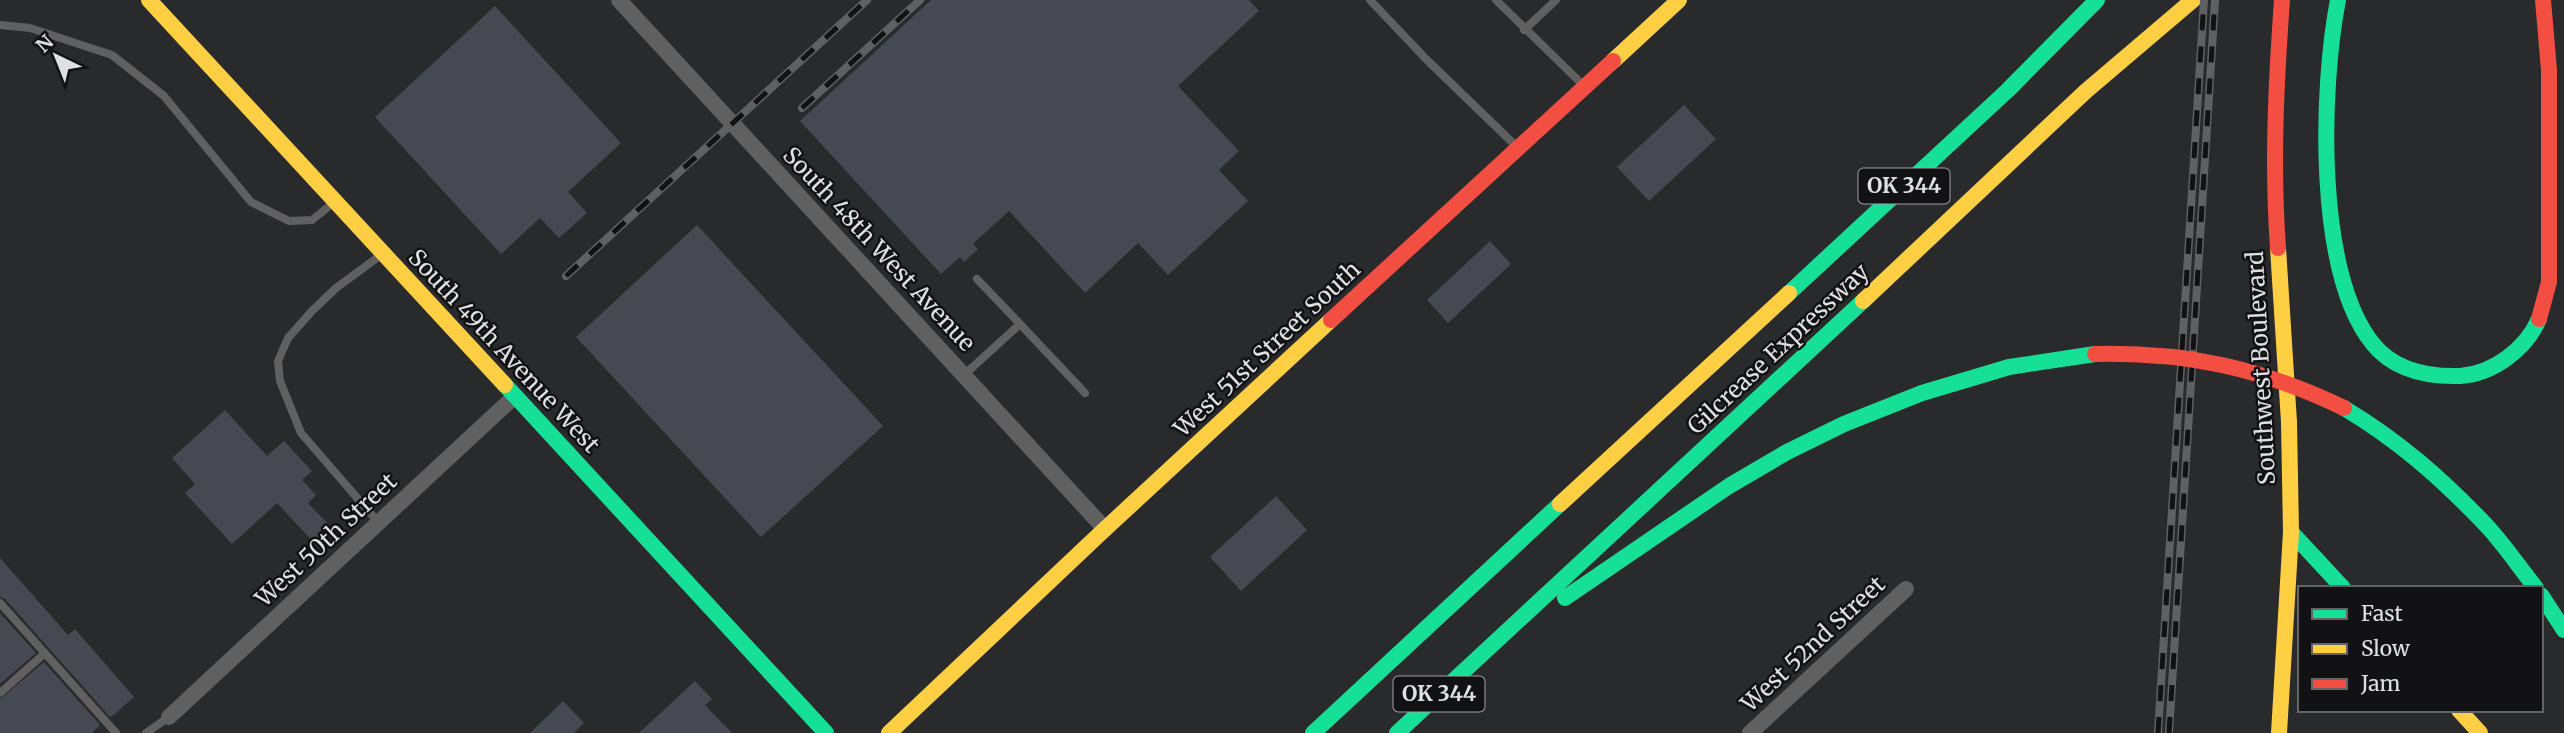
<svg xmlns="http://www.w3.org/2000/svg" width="2564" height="733" font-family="Merriweather,serif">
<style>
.building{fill:#464952}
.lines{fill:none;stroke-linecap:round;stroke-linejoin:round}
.lane{stroke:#606061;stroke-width:8}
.street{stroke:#606061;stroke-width:16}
.fast{stroke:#16e098;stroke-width:16}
.slow{stroke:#ffcf43;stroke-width:16}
.jam{stroke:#f24e42;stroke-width:16}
.rail-casing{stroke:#5f6061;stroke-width:8}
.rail{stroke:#121214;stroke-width:5;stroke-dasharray:16;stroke-linecap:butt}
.jam-bridge{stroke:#f24e42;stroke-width:16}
.labels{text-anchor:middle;stroke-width:5;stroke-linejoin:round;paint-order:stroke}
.shield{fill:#121214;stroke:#a2a2a4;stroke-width:2}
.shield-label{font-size:21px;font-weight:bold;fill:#dfe0e2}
.street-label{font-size:23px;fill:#dfe0e2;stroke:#121214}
</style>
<rect width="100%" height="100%" fill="#292a2c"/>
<path class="building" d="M 931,0 L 1249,0 L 1259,11 L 1178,86 L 1239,151 L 1219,170 L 1248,201 L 1168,275 L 1138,243 L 1085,293 L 1009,211 L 973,244 L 978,249 L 964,262 L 960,257 L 941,274 L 800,121 Z
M 495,6 L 621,143 L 568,192 L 587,213 L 559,238 L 540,218 L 501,254 L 375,117 Z
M 1684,105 L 1716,139 L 1649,201 L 1617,167 Z
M 697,225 L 883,426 L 761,537 L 576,337 Z
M 1490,241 L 1511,264 L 1448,323 L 1427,300 Z
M 225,410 L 267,456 L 284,441 L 312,471 L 302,480 L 316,495 L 308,503 L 333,529 L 316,545 L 277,503 L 232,544 L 185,493 L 195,484 L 172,458 Z
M 1276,496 L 1307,530 L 1241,591 L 1210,557 Z
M 0,558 L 68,635 L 75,629 L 134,697 L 115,714 L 110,717 L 5,599 L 0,597 Z
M 0,613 L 36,653 L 0,684 Z
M 44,662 L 100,725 L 92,733 L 0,733 L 0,699 Z
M 695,681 L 712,699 L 705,705 L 732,733 L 639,733 Z
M 563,701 L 584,723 L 574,733 L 530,733 Z"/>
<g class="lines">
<path class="lane" d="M 1370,0 L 1427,60 L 1516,146
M 1496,0 L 1583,85
M 0,25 L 30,28 L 112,55 L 164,96 L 251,202 L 289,221 L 312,220 L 333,203
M 1524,30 L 1556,0
M 977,279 L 1020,324
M 964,375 L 1020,324 L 1085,393
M 378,522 L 301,433 L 280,381 L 278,361 L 288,338 L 312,311 L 336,288 L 381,255
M 0,603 L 116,733
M 0,693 L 45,653
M 146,733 L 169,717"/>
<path class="street" d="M 619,0 L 1105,529
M 169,717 L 515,396
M 1750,733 L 1906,589"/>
<path class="fast" d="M 2338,0 C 2321,87 2315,273 2373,344 C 2394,370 2428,377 2460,376 C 2493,374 2526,349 2539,319
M 1789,293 L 2008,90 L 2097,0
M 505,385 L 826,733
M 2344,408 C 2399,441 2441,478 2485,524 C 2504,544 2519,567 2536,588
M 2291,532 L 2343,588
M 2541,595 L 2564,630
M 1565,598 L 1729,486 L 1787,452 L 1844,424 L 1922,393 L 2009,367 L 2095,354
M 1313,733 L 1560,504
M 1397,733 L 1863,301"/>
<path class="slow" d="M 149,0 L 505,385
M 1613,61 L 1679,0
M 2278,248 L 2289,422 L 2291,532 L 2279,733
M 1863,301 L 2086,91 L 2193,0
M 1560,504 L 1789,293
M 2459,710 L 2480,733
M 889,733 L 1105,529 L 1331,320"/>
<path class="jam" d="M 2278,248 C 2272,164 2276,84 2282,0
M 2539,319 L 2549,282 L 2549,70 L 2543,0
M 1331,320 L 1613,61"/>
<g class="rail-casing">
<path id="rail" d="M 802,108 L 920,0
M 566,276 L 867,0
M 2158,733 L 2204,0
M 2169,733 L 2215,0"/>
</g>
<use href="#rail" class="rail"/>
<path class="jam-bridge" d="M 2095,354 C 2187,352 2261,368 2344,408"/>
</g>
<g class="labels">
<g class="shield">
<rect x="1858.5" y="168.5" width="91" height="35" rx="5"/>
<rect x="1393.5" y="676.5" width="91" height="35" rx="5"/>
</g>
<g class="shield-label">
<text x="1904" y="193">OK 344</text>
<text x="1439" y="701">OK 344</text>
</g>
<g class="street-label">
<text transform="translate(879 249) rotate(47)" y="8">South 48th West Avenue</text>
<text transform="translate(1267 349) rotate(-43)" y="8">West 51st Street South</text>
<text transform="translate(1778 349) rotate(-43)" y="8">Gilcrease Expressway</text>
<text transform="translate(504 351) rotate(47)" y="8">South 49th Avenue West</text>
<text transform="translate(2261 368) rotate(-93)" y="8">Southwest Boulevard</text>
<text transform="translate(326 540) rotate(-43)" y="8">West 50th Street</text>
<text transform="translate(1813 644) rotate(-43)" y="8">West 52nd Street</text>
</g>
</g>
<rect x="2298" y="586" width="245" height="126" fill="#121214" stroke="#646466" stroke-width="2"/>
<rect x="2312" y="609" width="35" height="10" fill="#16e098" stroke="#646466" stroke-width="2"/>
<text x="2361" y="621" font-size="21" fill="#dfe0e2">Fast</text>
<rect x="2312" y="644" width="35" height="10" fill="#ffcf43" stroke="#646466" stroke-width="2"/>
<text x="2361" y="656" font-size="21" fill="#dfe0e2">Slow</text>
<rect x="2312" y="679" width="35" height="10" fill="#f24e42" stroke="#646466" stroke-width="2"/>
<text x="2361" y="691" font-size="21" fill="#dfe0e2">Jam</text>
<g transform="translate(56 56) rotate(317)" stroke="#121214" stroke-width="5" paint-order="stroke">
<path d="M0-5L12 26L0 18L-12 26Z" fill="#dfe0e2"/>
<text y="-10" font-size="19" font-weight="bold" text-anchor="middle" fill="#dfe0e2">N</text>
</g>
</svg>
